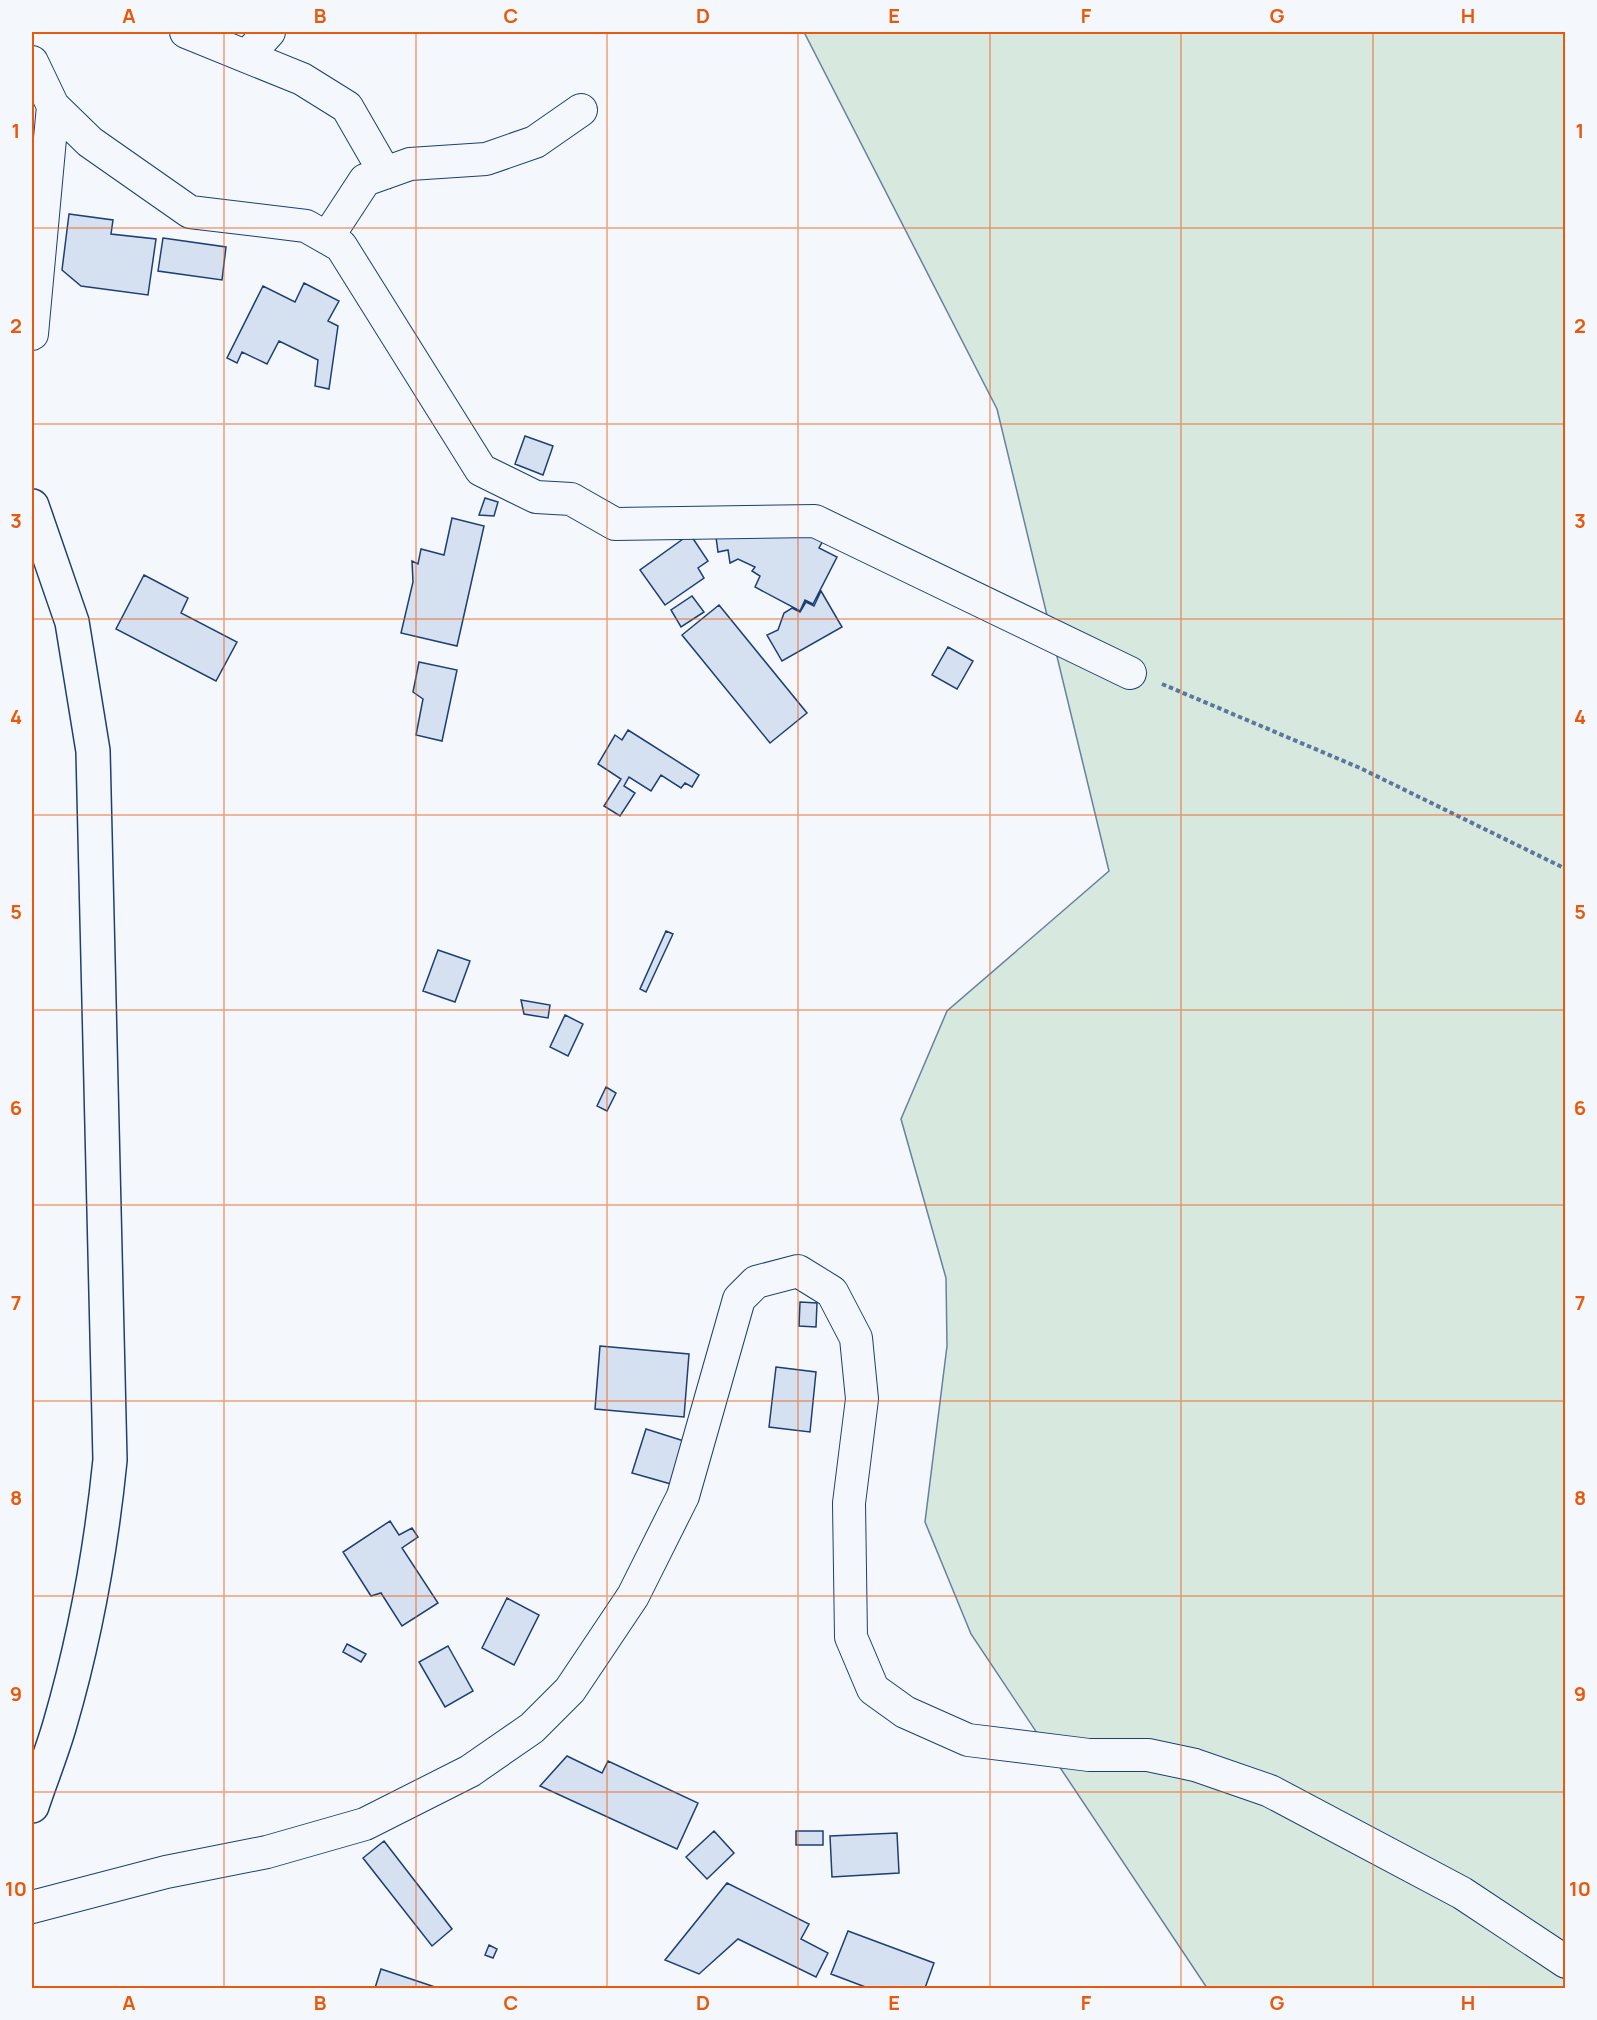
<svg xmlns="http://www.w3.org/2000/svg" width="1597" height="2020" font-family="Manrope,sans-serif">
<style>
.green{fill:#d7e8df;stroke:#687fa3;stroke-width:1.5}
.building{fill:#d5e0f0;stroke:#1d3f73;stroke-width:1.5}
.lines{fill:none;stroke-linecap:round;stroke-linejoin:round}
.minor-casing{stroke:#1d3f73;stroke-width:34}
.tertiary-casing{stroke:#1d3f73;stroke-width:36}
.path{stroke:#5e769c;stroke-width:4;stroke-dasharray:4.5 3;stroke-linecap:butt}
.minor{stroke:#f4f7fb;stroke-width:32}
.tertiary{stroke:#f4f7fb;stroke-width:33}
.grid{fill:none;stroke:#e8590c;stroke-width:1.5;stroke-opacity:0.55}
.neatline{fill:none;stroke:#e8590c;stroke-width:2}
.grid-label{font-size:20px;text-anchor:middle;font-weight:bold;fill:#e8590c}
</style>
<rect width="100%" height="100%" fill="#f4f7fb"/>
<path class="green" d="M 804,32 L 1565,32 L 1565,1988 L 1207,1988 L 971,1634 L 925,1522 L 947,1346 L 946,1278 L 901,1119 L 947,1011 L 1109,871 L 997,409 Z"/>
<path class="building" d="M 69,214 L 113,220 L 111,234 L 156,239 L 148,295 L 81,286 L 62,270 Z
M 163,238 L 226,247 L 222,280 L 158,271 Z
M 304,283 L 339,301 L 328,321 L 338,326 L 329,389 L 315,386 L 318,360 L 279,341 L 267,364 L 242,352 L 237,363 L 227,358 L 263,286 L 295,302 Z
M 525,436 L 553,446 L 543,475 L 515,464 Z
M 485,498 L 498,502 L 494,516 L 479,515 Z
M 452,518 L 484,526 L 457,646 L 401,633 L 413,582 L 412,561 L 418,564 L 421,549 L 444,555 Z
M 714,522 L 825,537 L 819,548 L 837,557 L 813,604 L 805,600 L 800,611 L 755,587 L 760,576 L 752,571 L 755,567 L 738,559 L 730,563 L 728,550 L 718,552 Z
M 690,534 L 708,561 L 698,568 L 704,578 L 665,605 L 640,570 Z
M 144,575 L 188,598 L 181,613 L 237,642 L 216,681 L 116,629 Z
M 821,591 L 842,627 L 782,661 L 767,635 L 778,630 L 784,613 L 792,608 L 800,612 L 806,602 L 814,606 Z
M 692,596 L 704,612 L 681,627 L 671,610 Z
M 719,605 L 807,713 L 770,743 L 682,635 Z
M 948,647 L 973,661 L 957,689 L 932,675 Z
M 419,662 L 457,670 L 442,741 L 416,735 L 423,699 L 413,692 Z
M 628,730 L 699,775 L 692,787 L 685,783 L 681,788 L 661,775 L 651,791 L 629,777 L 624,786 L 635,793 L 620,816 L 604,806 L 621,779 L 598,764 L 615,735 L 622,740 Z
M 666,931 L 673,934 L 646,992 L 640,989 Z
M 438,950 L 470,961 L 455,1002 L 423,991 Z
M 521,1000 L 550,1005 L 548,1018 L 524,1014 Z
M 565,1015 L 583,1024 L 568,1056 L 550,1047 Z
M 606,1087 L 616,1093 L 607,1111 L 597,1106 Z
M 800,1302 L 817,1303 L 816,1327 L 799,1326 Z
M 600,1346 L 689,1354 L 684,1417 L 595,1409 Z
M 776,1367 L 816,1372 L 810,1432 L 769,1427 Z
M 646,1429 L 684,1441 L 671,1484 L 632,1473 Z
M 390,1521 L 399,1535 L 412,1528 L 418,1537 L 402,1548 L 438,1603 L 402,1626 L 381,1593 L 371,1596 L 343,1552 Z
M 507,1598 L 539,1615 L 514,1665 L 482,1648 Z
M 347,1644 L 366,1654 L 361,1662 L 343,1652 Z
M 448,1646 L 473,1691 L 445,1707 L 419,1662 Z
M 567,1756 L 602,1773 L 608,1761 L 698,1803 L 677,1849 L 540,1786 Z
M 714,1831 L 734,1853 L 707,1879 L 686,1857 Z
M 796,1831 L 823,1831 L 823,1845 L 796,1845 Z
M 897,1833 L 899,1873 L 832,1877 L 830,1836 Z
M 384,1841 L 452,1929 L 432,1946 L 363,1858 Z
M 727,1883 L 809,1924 L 801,1939 L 828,1953 L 816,1977 L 738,1939 L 699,1974 L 665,1960 Z
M 848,1931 L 934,1963 L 925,1988 L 868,1988 L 831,1974 Z
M 489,1945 L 497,1949 L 493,1958 L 485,1955 Z
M 381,1969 L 438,1988 L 375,1988 Z"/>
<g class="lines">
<g class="minor-casing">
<path id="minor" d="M 186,32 L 302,79 L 347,107 L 385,173
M 247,56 L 269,32
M 32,62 L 53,106 L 90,142 L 190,212 L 306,226 L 341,246 L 481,470 L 536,497 L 571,499 L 615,524 L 815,521 L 1130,673
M 327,238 L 365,180 L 410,164 L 486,159 L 535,142 L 581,110
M 32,334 L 53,106
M 32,1907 L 166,1872 L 267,1852 L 365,1824 L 470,1771 L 532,1728 L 570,1690 L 633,1596 L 683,1496 L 739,1299 L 756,1282 L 798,1271 L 832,1292 L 856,1338 L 862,1399 L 849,1503 L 851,1637 L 873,1689 L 905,1712 L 968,1740 L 1089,1755 L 1148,1755 L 1195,1765 L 1270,1791 L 1462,1893 L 1566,1962"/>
</g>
<g class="tertiary-casing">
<path id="tertiary" d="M 32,506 L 72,622 L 93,751 L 110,1460 C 101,1550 85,1638 60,1724 C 52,1752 41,1779 32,1806"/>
</g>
<path class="path" d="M 1162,684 L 1360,768 L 1566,869"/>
<use href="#minor" class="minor"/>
<use href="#tertiary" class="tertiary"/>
</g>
<path class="grid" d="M 224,32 L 224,1988M 416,32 L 416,1988M 607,32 L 607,1988M 798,32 L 798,1988M 990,32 L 990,1988M 1181,32 L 1181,1988M 1373,32 L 1373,1988M 32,228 L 1566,228M 32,424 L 1566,424M 32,619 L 1566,619M 32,815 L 1566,815M 32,1010 L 1566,1010M 32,1205 L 1566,1205M 32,1401 L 1566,1401M 32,1596 L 1566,1596M 32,1792 L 1566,1792"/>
<rect width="1597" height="2020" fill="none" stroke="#f4f7fb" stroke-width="66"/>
<rect x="33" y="33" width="1531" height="1954" class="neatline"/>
<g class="grid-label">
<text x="129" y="23">A</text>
<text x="320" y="23">B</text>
<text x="511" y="23">C</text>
<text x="703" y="23">D</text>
<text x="894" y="23">E</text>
<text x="1086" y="23">F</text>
<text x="1277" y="23">G</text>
<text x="1468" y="23">H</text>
<text x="16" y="138">1</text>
<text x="1580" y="138">1</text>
<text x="16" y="333">2</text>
<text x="1580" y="333">2</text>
<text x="16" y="528">3</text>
<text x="1580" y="528">3</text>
<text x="16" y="724">4</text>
<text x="1580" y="724">4</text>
<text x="16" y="919">5</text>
<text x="1580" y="919">5</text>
<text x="16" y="1115">6</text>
<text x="1580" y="1115">6</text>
<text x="16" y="1310">7</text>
<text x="1580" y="1310">7</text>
<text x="16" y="1505">8</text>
<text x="1580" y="1505">8</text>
<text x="16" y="1701">9</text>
<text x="1580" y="1701">9</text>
<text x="16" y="1896">10</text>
<text x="1580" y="1896">10</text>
<text x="129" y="2010">A</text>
<text x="320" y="2010">B</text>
<text x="511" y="2010">C</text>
<text x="703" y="2010">D</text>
<text x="894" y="2010">E</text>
<text x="1086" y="2010">F</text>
<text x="1277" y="2010">G</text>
<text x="1468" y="2010">H</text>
</g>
</svg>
